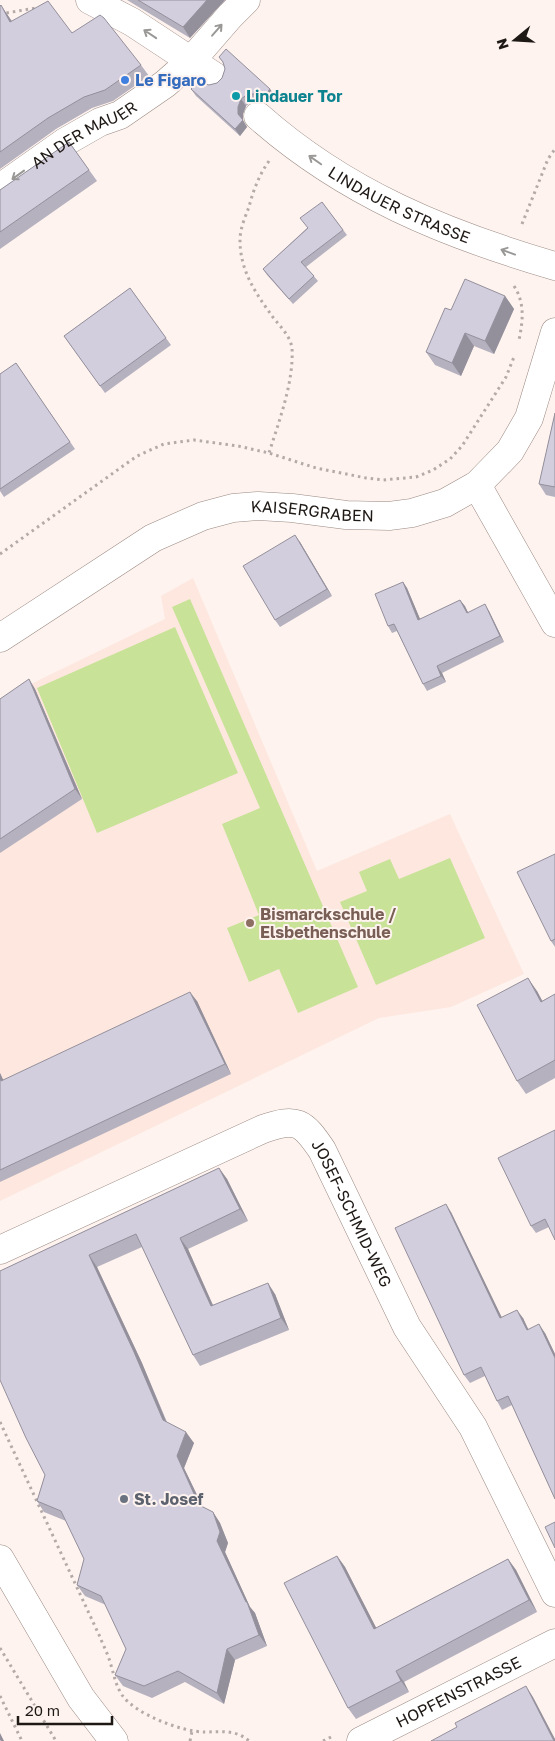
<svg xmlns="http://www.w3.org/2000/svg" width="555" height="1741" font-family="'Golos Text',sans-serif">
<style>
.built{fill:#fde7df}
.green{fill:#c8e297}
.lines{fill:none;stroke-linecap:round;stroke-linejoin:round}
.street-casing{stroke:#9a8982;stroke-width:29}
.secondary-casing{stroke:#9a8982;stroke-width:29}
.path{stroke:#b4aaa7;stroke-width:3;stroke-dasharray:2.5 4;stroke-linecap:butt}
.street{stroke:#fff;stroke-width:28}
.secondary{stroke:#fff;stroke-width:28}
.wall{fill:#b5b1bf}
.shaded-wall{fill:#94909b}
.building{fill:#d3cede;stroke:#94909b}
.oneway{stroke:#9a9896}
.shop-dot{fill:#3f7fe0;stroke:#fef3ef;stroke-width:2}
.culture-dot{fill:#0f9aa8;stroke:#fef3ef;stroke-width:2}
.education-dot{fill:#8d6e63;stroke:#fef3ef;stroke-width:2}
.worship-dot{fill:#6b7280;stroke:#fef3ef;stroke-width:2}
.labels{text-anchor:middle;stroke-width:4;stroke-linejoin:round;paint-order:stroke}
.shop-label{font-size:16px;font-weight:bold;fill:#366cbe;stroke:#fef3ef;text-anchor:start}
.culture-label{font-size:16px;font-weight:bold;fill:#0d838f;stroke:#fef3ef;text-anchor:start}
.street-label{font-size:16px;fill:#1f1916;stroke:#fef3ef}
.education-label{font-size:16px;font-weight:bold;fill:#785e54;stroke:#fef3ef;text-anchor:start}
.worship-label{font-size:16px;font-weight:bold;fill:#5b616d;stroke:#fef3ef;text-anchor:start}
</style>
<rect width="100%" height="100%" fill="#fef3ef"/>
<path class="built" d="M 193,578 L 317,871 L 450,814 L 524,974 L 451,1007 L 379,1018 L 0,1201 L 0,704 L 33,683 L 165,619 L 161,596 Z"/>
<path class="green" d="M 190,599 L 358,987 L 298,1013 L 279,969 L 249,982 L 227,928 L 259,915 L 222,824 L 260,808 L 172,607 Z
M 175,627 L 238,773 L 97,833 L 37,688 Z
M 450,858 L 485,938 L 376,985 L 340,902 L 367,891 L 359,872 L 390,859 L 399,879 Z"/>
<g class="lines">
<g class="street-casing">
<g id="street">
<path d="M 90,0 L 132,22 L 214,76"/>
<path id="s1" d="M 258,116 C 345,193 445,234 555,266"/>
<path id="s2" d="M 0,188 L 65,142 L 100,122 L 120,115 L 165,84 L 190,62 L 230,16 L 246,0"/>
<path d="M 477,485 L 555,623"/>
<path id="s3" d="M 0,1250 L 263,1129 C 297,1117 303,1122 322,1150 L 407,1327 L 473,1427 L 555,1593"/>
<path id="s4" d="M 361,1741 L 555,1643"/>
</g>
</g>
<g class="secondary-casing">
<g id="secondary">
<path id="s5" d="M 0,638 L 153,538 L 203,516 L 233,508 L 258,506 L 292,508 L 346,515 L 389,516 L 412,513 L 445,503 L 477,485 L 510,451 L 529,418 L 555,332"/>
<path d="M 0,1559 L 81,1698 L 114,1741"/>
</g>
</g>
<path class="path" d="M 0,14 L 36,8
M 269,161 C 259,175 253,191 249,207 C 245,217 240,229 240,240 C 240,269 254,291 270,313 C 277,324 290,334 292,348 C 294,382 279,421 269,453
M 522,224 L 548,159 L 555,149
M 514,286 C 525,303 523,320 519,340
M 0,554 L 137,456 L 164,444 L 194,440 L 238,446 L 269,453 L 316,468 L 366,478 L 383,480 L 416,477 L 433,470 L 450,459 L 462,446 L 506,377 L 514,357
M 0,1422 L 100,1637 C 103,1645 108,1654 110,1662 C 114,1674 115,1684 122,1695 C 135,1714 182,1732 205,1732 C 221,1732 235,1729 249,1741
M 0,1648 L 56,1741
M 0,1696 L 22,1741
M 190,1741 L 192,1731
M 323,1741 L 331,1737"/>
<use href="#street" class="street"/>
<use href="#secondary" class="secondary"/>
</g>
<path class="wall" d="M 127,0 L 225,0 L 190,38 Z
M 0,6 L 9,17 L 12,21 L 72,33 L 141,65 L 149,76 L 113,101 L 92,108 L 56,129 L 0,169 Z
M 219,57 L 270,89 L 275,96 L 268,104 L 260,101 L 253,101 L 246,106 L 243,114 L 243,121 L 247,127 L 240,136 L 196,96 L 191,89 L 217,83 L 222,78 L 225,69 L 224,64 Z
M 69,142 L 97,181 L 0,249 L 0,190 Z
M 322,202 L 347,235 L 306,267 L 318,281 L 293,304 L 267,275 L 263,269 L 307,228 Z
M 130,288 L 171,345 L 105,393 L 64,336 Z
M 505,296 L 514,309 L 494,354 L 474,346 L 461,376 L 435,365 L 426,352 L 451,310 Z
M 16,363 L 75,449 L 4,497 L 0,491 L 0,374 Z
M 555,413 L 555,497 L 546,495 L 539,484 Z
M 300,542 L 332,596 L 280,627 L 275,620 Z
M 403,582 L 407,588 L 420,619 L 460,600 L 468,612 L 489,611 L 504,642 L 442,673 L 446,682 L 427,691 L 423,684 L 397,631 L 392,633 L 388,626 Z
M 29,679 L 35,689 L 82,799 L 0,853 L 0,699 Z
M 555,854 L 555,947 L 551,941 Z
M 537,991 L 542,1001 L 555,994 L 555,1078 L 526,1094 L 517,1081 Z
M 197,1001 L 231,1074 L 0,1182 L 0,1073 L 3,1080 Z
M 555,1130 L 549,1227 L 536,1233 L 531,1226 Z
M 219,1168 L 227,1179 L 248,1221 L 188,1249 L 213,1305 L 275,1294 L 289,1330 L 200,1366 L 193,1355 L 142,1247 L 97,1267 L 142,1363 L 167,1422 L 194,1443 L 184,1468 L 203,1507 L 213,1512 L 220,1523 L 228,1543 L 225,1552 L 250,1607 L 255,1613 L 267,1646 L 235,1660 L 224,1704 L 185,1682 L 152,1698 L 123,1686 L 115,1675 L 126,1649 L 106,1605 L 85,1596 L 77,1585 L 84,1559 L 66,1521 L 44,1512 L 37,1501 L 45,1475 L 0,1271 Z
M 451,1212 L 501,1317 L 523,1318 L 528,1330 L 545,1333 L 555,1354 L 555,1499 L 512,1405 L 502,1410 L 497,1401 L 485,1376 L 470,1383 L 464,1375 Z
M 337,1556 L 345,1567 L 376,1628 L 508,1559 L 516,1570 L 537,1612 L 404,1682 L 409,1692 L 356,1719 L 348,1708 Z"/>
<path class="shaded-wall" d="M 207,0 L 225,0 L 190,38 L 183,27 Z
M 1,5 L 9,17 L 18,33 L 10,22 Z
M 270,89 L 275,96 L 268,104 L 263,97 Z
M 241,99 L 246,106 L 243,114 L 243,121 L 238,114 L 238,107 Z
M 243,120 L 247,127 L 240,136 L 235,129 Z
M 505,296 L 514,309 L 494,354 L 485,341 Z
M 465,333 L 474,346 L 461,376 L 452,363 Z
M 295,535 L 300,542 L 332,596 L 327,589 Z
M 403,582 L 407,588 L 423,626 L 418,620 Z
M 460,600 L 465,606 L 471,619 L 467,613 Z
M 485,604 L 489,611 L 504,642 L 500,636 Z
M 437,666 L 442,673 L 446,682 L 441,676 Z
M 29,679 L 35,689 L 82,799 L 75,789 Z
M 528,978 L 537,991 L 550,1015 L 541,1002 Z
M 190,992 L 197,1001 L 231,1074 L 225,1064 Z
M 0,1073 L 8,1090 L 1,1081 L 0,1078 Z
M 219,1168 L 227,1179 L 248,1221 L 240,1209 Z
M 446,1204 L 451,1212 L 506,1326 L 500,1318 Z
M 180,1238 L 188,1249 L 218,1317 L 211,1306 Z
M 89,1255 L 97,1267 L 142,1363 L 170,1431 L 163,1420 Z
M 268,1283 L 275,1294 L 289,1330 L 281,1318 Z
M 517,1310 L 523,1318 L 533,1339 L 527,1330 Z
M 539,1324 L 545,1333 L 555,1354 L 555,1358 Z
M 186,1432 L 194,1443 L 184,1468 L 207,1516 L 199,1505 L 177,1456 Z
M 213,1512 L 220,1523 L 228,1543 L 225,1552 L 250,1607 L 255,1613 L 267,1646 L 259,1635 L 217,1541 Z
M 337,1556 L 345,1567 L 383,1641 L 374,1629 Z
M 508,1559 L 516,1570 L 537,1612 L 529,1600 Z
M 227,1649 L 235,1660 L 224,1704 L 217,1693 Z
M 396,1671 L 404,1682 L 409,1692 L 401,1681 Z
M 526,1686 L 533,1697 L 555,1739 L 555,1741 L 554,1741 Z
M 0,1733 L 4,1741 L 1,1741 L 0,1740 Z"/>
<path class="building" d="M 138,0 L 207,0 L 183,27 Z
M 48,1 L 72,33 L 100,15 L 104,18 L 141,65 L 105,90 L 84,97 L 48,118 L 0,152 L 0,6 L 1,5 L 10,22 Z
M 226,49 L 270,89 L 263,97 L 255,94 L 248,94 L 241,99 L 238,107 L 238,114 L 243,120 L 235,129 L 191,89 L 198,81 L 209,85 L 217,83 L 222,78 L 225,69 L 223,62 L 219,57 Z
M 69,142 L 89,170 L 0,232 L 0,190 Z
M 322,202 L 343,230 L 301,262 L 314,276 L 289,299 L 263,269 L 308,228 L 300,218 Z
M 465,279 L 505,296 L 485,341 L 465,333 L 452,363 L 426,352 L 445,308 L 451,310 Z
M 130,288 L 166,338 L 100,386 L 64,336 Z
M 16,363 L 70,442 L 0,489 L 0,374 Z
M 555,413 L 555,487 L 539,484 Z
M 295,535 L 327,589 L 275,620 L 243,566 Z
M 403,582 L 418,620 L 460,600 L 467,613 L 485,604 L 500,636 L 437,666 L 441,676 L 423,684 L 394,624 L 388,626 L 375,594 Z
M 29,679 L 75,789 L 0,839 L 0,699 Z
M 555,854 L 555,939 L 551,941 L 517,872 Z
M 528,978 L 541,1002 L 555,994 L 555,1060 L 517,1081 L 477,1005 Z
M 190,992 L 225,1064 L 0,1170 L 0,1078 L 1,1081 Z
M 555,1130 L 555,1240 L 545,1219 L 531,1226 L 498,1158 Z
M 219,1168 L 240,1209 L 180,1238 L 211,1306 L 268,1283 L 281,1318 L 193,1355 L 136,1234 L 89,1255 L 134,1352 L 163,1420 L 186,1432 L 177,1456 L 199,1505 L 213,1512 L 220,1532 L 217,1541 L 246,1602 L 247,1602 L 259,1635 L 227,1649 L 217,1693 L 178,1671 L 144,1686 L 115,1675 L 126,1649 L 101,1596 L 77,1585 L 84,1559 L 61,1511 L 37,1501 L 45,1475 L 26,1438 L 0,1380 L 0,1271 Z
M 446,1204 L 500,1318 L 517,1310 L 527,1330 L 539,1324 L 555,1358 L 555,1499 L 508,1396 L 497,1401 L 481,1367 L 464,1375 L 395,1228 Z
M 555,1522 L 555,1548 L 545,1527 Z
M 337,1556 L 374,1629 L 508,1559 L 529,1600 L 396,1671 L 401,1681 L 348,1708 L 284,1583 Z
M 526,1686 L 554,1741 L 431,1741 L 457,1727 L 455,1723 Z"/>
<defs><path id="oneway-shaft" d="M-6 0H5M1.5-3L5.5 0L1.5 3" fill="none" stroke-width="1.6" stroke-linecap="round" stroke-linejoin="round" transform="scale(1.25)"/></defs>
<g class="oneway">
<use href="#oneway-shaft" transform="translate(217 30) rotate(-49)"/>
<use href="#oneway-shaft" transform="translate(150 34) rotate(-146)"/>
<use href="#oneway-shaft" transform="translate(315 160) rotate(-145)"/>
<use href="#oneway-shaft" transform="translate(18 175) rotate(144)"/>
<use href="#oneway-shaft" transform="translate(508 252) rotate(-160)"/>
</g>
<circle class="shop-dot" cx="125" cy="80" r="5"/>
<circle class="culture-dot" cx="236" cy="96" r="5"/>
<circle class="education-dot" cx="250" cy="923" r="5"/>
<circle class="worship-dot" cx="124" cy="1499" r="5"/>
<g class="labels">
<g class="shop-label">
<text x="135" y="86">Le Figaro</text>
</g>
<g class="culture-label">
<text x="246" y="102">Lindauer Tor</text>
</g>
<g class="street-label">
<text dy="6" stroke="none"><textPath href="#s2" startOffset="100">AN DER MAUER</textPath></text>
<text dy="6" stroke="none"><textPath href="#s1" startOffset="168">LINDAUER STRASSE</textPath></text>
<text dy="6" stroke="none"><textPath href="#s5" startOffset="348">KAISERGRABEN</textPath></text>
<text dy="6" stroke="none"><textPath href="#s3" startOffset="431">JOSEF-SCHMID-WEG</textPath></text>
<text dy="6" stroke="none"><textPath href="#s4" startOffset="109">HOPFENSTRASSE</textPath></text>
</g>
<g class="education-label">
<text x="260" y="920">Bismarckschule /<tspan x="260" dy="18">Elsbethenschule</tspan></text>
</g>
<g class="worship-label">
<text x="134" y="1505">St. Josef</text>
</g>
</g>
<g transform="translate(515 40) rotate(252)" stroke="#fef3ef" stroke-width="4" paint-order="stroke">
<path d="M0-4L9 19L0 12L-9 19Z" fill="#1f1916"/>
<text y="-8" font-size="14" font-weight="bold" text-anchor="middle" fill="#1f1916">N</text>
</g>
<path d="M18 1716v8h94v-8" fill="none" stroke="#1f1916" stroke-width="2.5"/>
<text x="25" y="1716" font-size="15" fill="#1f1916" stroke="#fef3ef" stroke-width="4" paint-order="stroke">20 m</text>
</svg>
